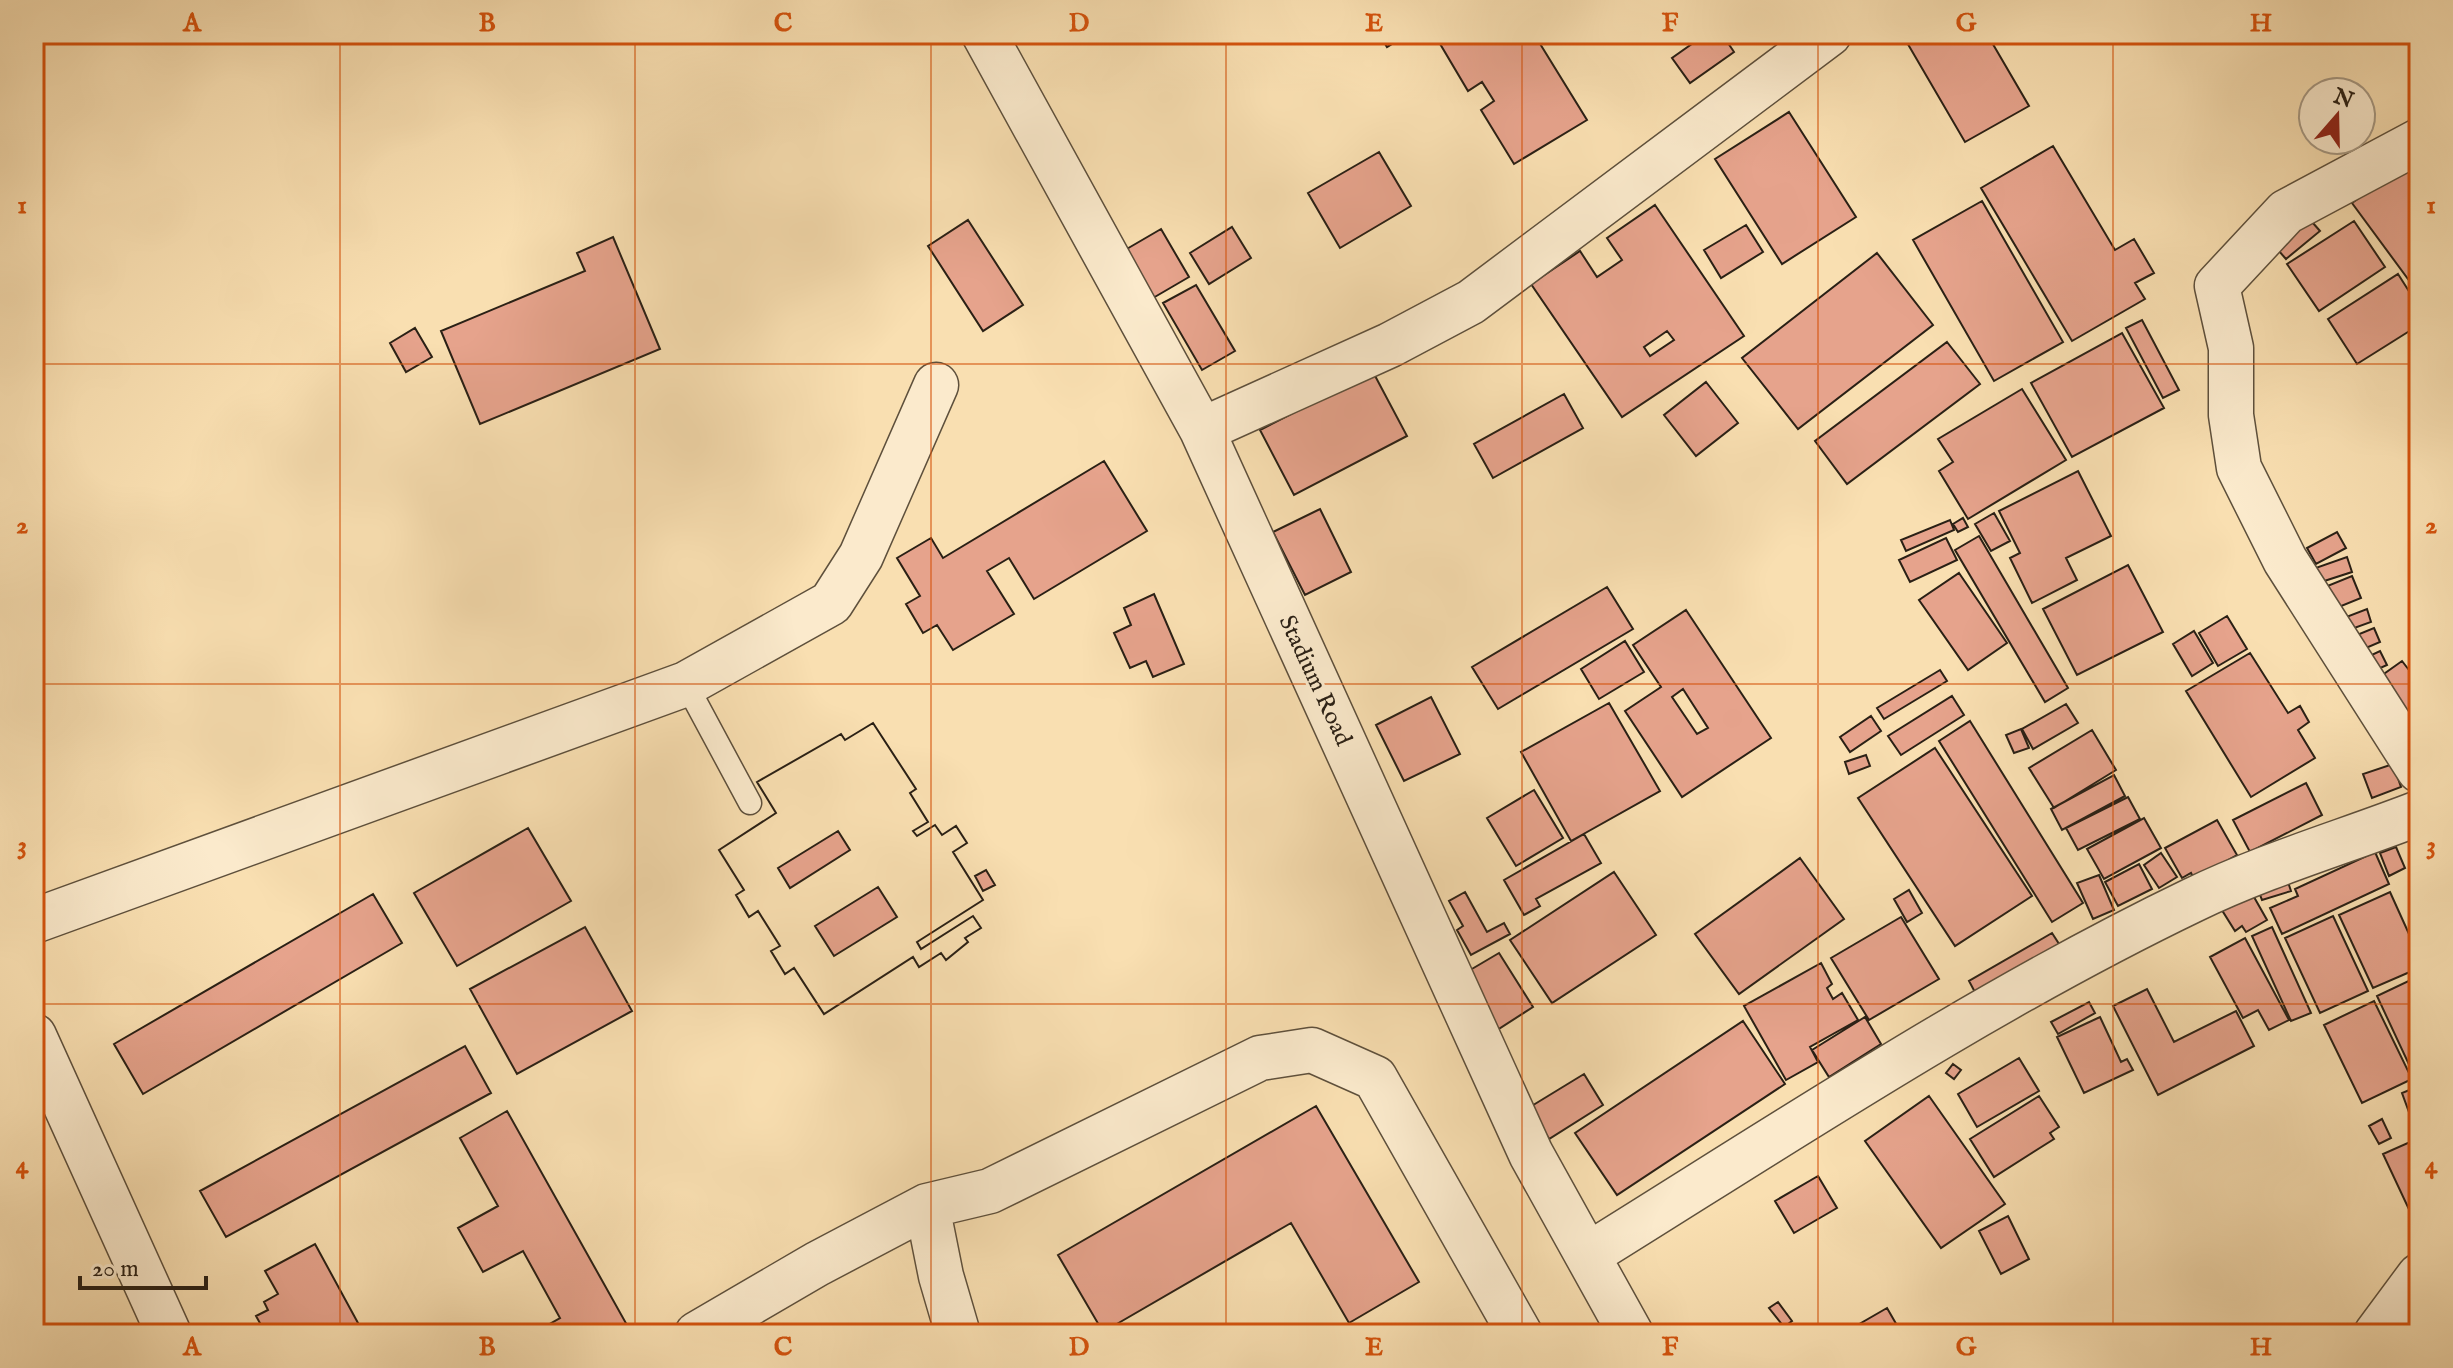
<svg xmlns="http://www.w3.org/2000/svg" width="2453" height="1368" font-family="'IM FELL English',serif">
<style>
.building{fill:#e6a38c;stroke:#2a2015;stroke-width:2;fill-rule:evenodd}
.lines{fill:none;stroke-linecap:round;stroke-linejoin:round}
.lane-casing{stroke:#5e503c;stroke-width:25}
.street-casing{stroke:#5e503c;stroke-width:47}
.lane{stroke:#fbeacc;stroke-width:22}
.street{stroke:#fbeacc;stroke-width:44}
.grid{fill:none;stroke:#d5530d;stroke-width:2;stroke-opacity:0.55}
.labels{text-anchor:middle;stroke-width:6;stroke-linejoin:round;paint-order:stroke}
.street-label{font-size:24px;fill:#2a2015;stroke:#fbeacc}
.neatline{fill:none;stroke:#d5530d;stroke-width:3}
.grid-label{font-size:26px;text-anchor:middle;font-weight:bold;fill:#d5530d}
</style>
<rect width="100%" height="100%" fill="#f9dfb1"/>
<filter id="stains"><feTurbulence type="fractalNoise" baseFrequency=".0025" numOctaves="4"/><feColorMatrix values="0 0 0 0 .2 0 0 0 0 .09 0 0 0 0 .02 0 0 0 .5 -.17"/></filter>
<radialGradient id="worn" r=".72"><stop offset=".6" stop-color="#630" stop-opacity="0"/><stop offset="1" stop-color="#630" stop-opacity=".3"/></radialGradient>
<path class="building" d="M 1379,34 L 1408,34 L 1387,47 Z
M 1441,34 L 1534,34 L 1587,120 L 1514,164 L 1481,110 L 1494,101 L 1482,82 L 1468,91 L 1436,37 Z
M 1706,34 L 1722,34 L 1734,52 L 1690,83 L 1672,58 Z
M 1902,34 L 1987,34 L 2029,106 L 1965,142 Z
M 1789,112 L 1856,217 L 1782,264 L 1715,159 Z
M 2053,146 L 2115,250 L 2134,239 L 2154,273 L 2135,283 L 2145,299 L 2072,341 L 1981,188 Z
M 1379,152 L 1411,206 L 1340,248 L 1308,193 Z
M 2416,157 L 2419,161 L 2419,294 L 2352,203 Z
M 1982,201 L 2063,342 L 1994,381 L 1913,240 Z
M 1655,205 L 1744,336 L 1622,417 L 1531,284 L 1580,251 L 1597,277 L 1622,260 L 1607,238 ZM 1667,331 L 1674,340 L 1650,356 L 1644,347 Z
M 2305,214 L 2320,231 L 2286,259 L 2271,242 Z
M 968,220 L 1023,305 L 983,331 L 928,246 Z
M 2354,221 L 2385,267 L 2319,311 L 2287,264 Z
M 1746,225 L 1763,252 L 1721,278 L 1704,250 Z
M 1232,227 L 1251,258 L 1209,284 L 1190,253 Z
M 1161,229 L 1189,277 L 1153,298 L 1125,250 Z
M 613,237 L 660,349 L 480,424 L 441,331 L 585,271 L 577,253 Z
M 1877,253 L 1933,325 L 1798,429 L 1742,358 Z
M 2398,274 L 2419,307 L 2419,325 L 2357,364 L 2328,319 Z
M 1196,285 L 1235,351 L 1202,370 L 1163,303 Z
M 2142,320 L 2179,390 L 2163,398 L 2126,328 Z
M 415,328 L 432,357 L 406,372 L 390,343 Z
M 2122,333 L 2164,408 L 2072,457 L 2031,383 Z
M 1947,342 L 1980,384 L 1847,484 L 1815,441 Z
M 1373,372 L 1407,436 L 1294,495 L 1260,430 Z
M 1706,382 L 1738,423 L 1696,456 L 1664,415 Z
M 2022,389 L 2066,460 L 1968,519 L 1939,471 L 1953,462 L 1938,439 Z
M 1564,394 L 1583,428 L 1493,478 L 1474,444 Z
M 1104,461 L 1147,531 L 1034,599 L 1009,558 L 987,571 L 1014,614 L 953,650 L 937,625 L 923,633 L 906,604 L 920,596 L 897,558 L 931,538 L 943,558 Z
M 2078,471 L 2111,536 L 2066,558 L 2077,580 L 2032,603 L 2010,558 L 2020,553 L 1999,511 Z
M 1320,509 L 1351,572 L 1305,595 L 1273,532 Z
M 1994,513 L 2010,541 L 1991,551 L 1975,524 Z
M 1963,518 L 1968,527 L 1958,532 L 1953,524 Z
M 1950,520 L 1954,530 L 1906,551 L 1901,540 Z
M 2337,532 L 2346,548 L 2316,564 L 2307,548 Z
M 1979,536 L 2068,688 L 2045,702 L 1955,550 Z
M 1946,538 L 1957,560 L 1910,582 L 1899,560 Z
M 2347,557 L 2352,572 L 2312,585 L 2307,571 Z
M 2128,565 L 2163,632 L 2077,675 L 2043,609 Z
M 1959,573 L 2007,643 L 1968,670 L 1919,600 Z
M 2352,576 L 2361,598 L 2329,611 L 2320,589 Z
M 1607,587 L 1633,629 L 1498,709 L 1472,667 Z
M 1154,594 L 1184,664 L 1153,677 L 1146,661 L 1130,668 L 1114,633 L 1131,625 L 1124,608 Z
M 2367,609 L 2371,622 L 2346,631 L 2341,619 Z
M 1686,610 L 1771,738 L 1682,797 L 1625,711 L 1661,687 L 1633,645 ZM 1683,689 L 1708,728 L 1697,734 L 1672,697 Z
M 2227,616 L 2247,649 L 2218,666 L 2199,633 Z
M 2374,628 L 2380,642 L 2359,651 L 2352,637 Z
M 2194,631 L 2213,663 L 2192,676 L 2173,644 Z
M 1625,641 L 1644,672 L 1599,699 L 1581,669 Z
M 2380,651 L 2387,665 L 2367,674 L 2361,660 Z
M 2250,653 L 2288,713 L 2300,706 L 2309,722 L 2298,730 L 2315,758 L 2251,797 L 2186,691 Z
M 2402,661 L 2419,683 L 2419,737 L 2374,681 Z
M 1940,670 L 1947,681 L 1884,719 L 1877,708 Z
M 1952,696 L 1964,715 L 1901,755 L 1888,736 Z
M 1431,697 L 1460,754 L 1404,781 L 1376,725 Z
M 1609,703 L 1660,791 L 1571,841 L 1521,752 Z
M 2066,704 L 2078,723 L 2033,749 L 2022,729 Z
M 1871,716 L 1881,731 L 1850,752 L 1840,737 Z
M 1970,721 L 2083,903 L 2052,922 L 1939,741 Z
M 873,723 L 916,789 L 910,793 L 928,822 L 913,831 L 917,836 L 935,825 L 942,835 L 956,826 L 967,843 L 953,852 L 983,900 L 917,942 L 921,949 L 973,916 L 981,928 L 965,938 L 968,942 L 946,960 L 941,953 L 919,967 L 913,957 L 824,1014 L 794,968 L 785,974 L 771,951 L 780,946 L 758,911 L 749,917 L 736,895 L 744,890 L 719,850 L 776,813 L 757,782 L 841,734 L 845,740 ZM 838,831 L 850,850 L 790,888 L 778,868 ZM 878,887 L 897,917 L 834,956 L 815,926 Z
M 873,723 L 916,789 L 910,793 L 928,822 L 913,831 L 917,836 L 935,825 L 942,835 L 956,826 L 967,843 L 953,852 L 983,900 L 917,942 L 921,949 L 973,916 L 981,928 L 965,938 L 968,942 L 946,960 L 941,953 L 919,967 L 913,957 L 824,1014 L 794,968 L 785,974 L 771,951 L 780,946 L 758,911 L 749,917 L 736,895 L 744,890 L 719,850 L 776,813 L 757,782 L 841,734 L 845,740 Z
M 2021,729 L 2029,748 L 2014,753 L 2006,735 Z
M 2092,730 L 2116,770 L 2054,808 L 2029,768 Z
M 1935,748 L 2032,896 L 1955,946 L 1858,798 Z
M 1866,755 L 1870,766 L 1849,774 L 1845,762 Z
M 2393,764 L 2401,787 L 2372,798 L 2363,774 Z
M 2114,775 L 2125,796 L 2062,830 L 2051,809 Z
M 2306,783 L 2322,815 L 2250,852 L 2233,820 Z
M 1534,790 L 1563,838 L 1516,866 L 1487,818 Z
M 2128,797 L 2140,819 L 2078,850 L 2066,828 Z
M 2144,818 L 2161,848 L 2104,879 L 2087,849 Z
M 2217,820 L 2237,855 L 2194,879 L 2191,873 L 2182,878 L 2165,848 Z
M 528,828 L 571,901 L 457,966 L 414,893 Z
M 1584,834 L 1601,863 L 1536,899 L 1540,906 L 1524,915 L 1504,880 Z
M 2396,847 L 2405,868 L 2389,876 L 2380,853 Z
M 2375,852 L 2389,884 L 2282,934 L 2270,908 L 2298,896 L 2295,889 Z
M 2161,853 L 2177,877 L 2159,888 L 2144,865 Z
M 1800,858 L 1844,919 L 1739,994 L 1695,934 Z
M 2139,864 L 2152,889 L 2118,906 L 2105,882 Z
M 986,870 L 995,885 L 983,891 L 975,876 Z
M 1614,872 L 1656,935 L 1552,1003 L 1510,940 Z
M 2099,875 L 2114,910 L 2093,919 L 2077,883 Z
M 2288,882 L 2291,891 L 2262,900 L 2259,892 Z
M 1909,890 L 1922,913 L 1907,922 L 1894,899 Z
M 2250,890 L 2267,920 L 2246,932 L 2242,926 L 2235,931 L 2220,907 Z
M 1465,892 L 1487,932 L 1504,923 L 1510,934 L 1471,955 L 1457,930 L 1463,926 L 1449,901 Z
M 2390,892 L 2419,956 L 2419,968 L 2373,988 L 2339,915 Z
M 373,894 L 402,943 L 143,1094 L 114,1044 Z
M 2333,916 L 2368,991 L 2320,1013 L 2285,938 Z
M 1901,917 L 1939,979 L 1869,1020 L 1831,958 Z
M 585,927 L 632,1011 L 517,1074 L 470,989 Z
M 2272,927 L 2311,1013 L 2291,1021 L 2252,936 Z
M 2052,933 L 2061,947 L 1977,996 L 1969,981 Z
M 2245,938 L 2289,1020 L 2269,1030 L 2258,1010 L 2243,1018 L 2210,957 Z
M 1499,953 L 1533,1007 L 1494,1032 L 1460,976 Z
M 1821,963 L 1832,984 L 1827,988 L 1833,999 L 1842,993 L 1858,1020 L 1810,1047 L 1818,1062 L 1786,1080 L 1744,1006 Z
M 2419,976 L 2419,1068 L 2412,1071 L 2377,996 Z
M 2147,989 L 2174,1042 L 2236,1011 L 2254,1046 L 2158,1095 L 2113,1006 Z
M 2374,1001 L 2412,1079 L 2362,1103 L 2324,1025 Z
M 2089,1002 L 2095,1013 L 2058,1034 L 2051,1022 Z
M 1865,1017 L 1881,1044 L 1829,1077 L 1812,1050 Z
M 2100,1017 L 2121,1062 L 2127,1059 L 2133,1070 L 2084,1093 L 2057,1037 Z
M 1743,1021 L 1785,1084 L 1617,1195 L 1575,1133 Z
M 465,1046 L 491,1093 L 226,1237 L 200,1191 Z
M 2019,1058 L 2039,1091 L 1977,1127 L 1958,1094 Z
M 1953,1064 L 1961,1070 L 1954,1079 L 1946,1073 Z
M 1584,1074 L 1603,1105 L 1549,1139 L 1530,1107 Z
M 2419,1086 L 2419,1111 L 2410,1115 L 2402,1093 Z
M 1929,1096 L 2005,1204 L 1941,1248 L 1865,1141 Z
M 2039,1096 L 2059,1127 L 2050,1133 L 2054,1139 L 1994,1177 L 1970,1139 Z
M 1316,1106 L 1419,1282 L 1349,1323 L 1291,1223 L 1103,1332 L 1058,1255 Z
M 507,1111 L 627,1325 L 611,1334 L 539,1334 L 537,1331 L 560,1318 L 523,1251 L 483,1272 L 458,1228 L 498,1206 L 460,1138 Z
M 2382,1119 L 2391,1138 L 2379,1144 L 2369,1126 Z
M 2419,1138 L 2419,1215 L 2413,1218 L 2383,1154 Z
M 1818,1176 L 1837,1208 L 1794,1233 L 1775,1201 Z
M 2008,1216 L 2029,1259 L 2001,1274 L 1979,1231 Z
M 315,1244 L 364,1334 L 266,1334 L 256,1316 L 268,1310 L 264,1302 L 278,1294 L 265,1271 Z
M 1778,1302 L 1792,1321 L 1784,1327 L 1769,1308 Z
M 1887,1308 L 1902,1334 L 1842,1334 Z"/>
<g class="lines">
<g class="lane-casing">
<path id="lane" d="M 686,684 L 750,803"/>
</g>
<g class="street-casing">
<path id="street" d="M 984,34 L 1202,430 L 1531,1154 L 1631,1334
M 2419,141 L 2286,212 L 2217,286 L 2231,348 L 2231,415 L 2239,468 L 2285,560 L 2419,770
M 1202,430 L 1390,345 L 1471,302 L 1829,34
M 34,921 L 686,684 L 831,603 L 861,556 L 936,385
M 34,1036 L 169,1334
M 927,1206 L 941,1276 L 958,1334
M 1588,1255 C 1786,1132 1983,1001 2193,900 C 2265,865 2344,842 2419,813
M 697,1334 L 817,1264 L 927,1206 L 990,1191 L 1260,1058 L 1312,1050 L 1375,1078 L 1520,1334
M 2376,1334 L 2419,1276"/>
</g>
<use href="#lane" class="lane"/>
<use href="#street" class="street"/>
</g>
<path class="grid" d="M 340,34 L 340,1334M 635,34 L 635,1334M 931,34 L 931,1334M 1226,34 L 1226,1334M 1522,34 L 1522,1334M 1818,34 L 1818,1334M 2113,34 L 2113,1334M 34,364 L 2419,364M 34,684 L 2419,684M 34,1004 L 2419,1004"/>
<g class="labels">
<g class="street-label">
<text transform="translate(1316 680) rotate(65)" y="8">Stadium Road</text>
</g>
</g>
<rect width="2453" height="1368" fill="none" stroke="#f9dfb1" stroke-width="88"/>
<g transform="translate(2337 116) rotate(20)"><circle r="38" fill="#fbeacc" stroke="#a79983" stroke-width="2"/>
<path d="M0-6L14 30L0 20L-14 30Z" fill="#8f2418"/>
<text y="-12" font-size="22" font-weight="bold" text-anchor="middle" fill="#2a2015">N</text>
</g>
<path d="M80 1276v12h126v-12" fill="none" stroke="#2a2015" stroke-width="4"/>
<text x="92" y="1276" font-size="24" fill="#2a2015" stroke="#fbeacc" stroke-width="6" paint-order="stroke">20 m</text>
<rect x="44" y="44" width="2365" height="1280" class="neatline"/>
<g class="grid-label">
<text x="192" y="31">A</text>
<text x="487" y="31">B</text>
<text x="783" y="31">C</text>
<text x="1079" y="31">D</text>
<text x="1374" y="31">E</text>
<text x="1670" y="31">F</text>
<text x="1966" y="31">G</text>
<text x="2261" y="31">H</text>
<text x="22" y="213">1</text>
<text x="2431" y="213">1</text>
<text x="22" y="533">2</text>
<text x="2431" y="533">2</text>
<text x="22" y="853">3</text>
<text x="2431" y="853">3</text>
<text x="22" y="1173">4</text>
<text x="2431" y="1173">4</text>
<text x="192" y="1355">A</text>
<text x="487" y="1355">B</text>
<text x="783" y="1355">C</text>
<text x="1079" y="1355">D</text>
<text x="1374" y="1355">E</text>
<text x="1670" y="1355">F</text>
<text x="1966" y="1355">G</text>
<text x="2261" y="1355">H</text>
</g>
<rect width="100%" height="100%" filter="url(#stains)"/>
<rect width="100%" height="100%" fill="url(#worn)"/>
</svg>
